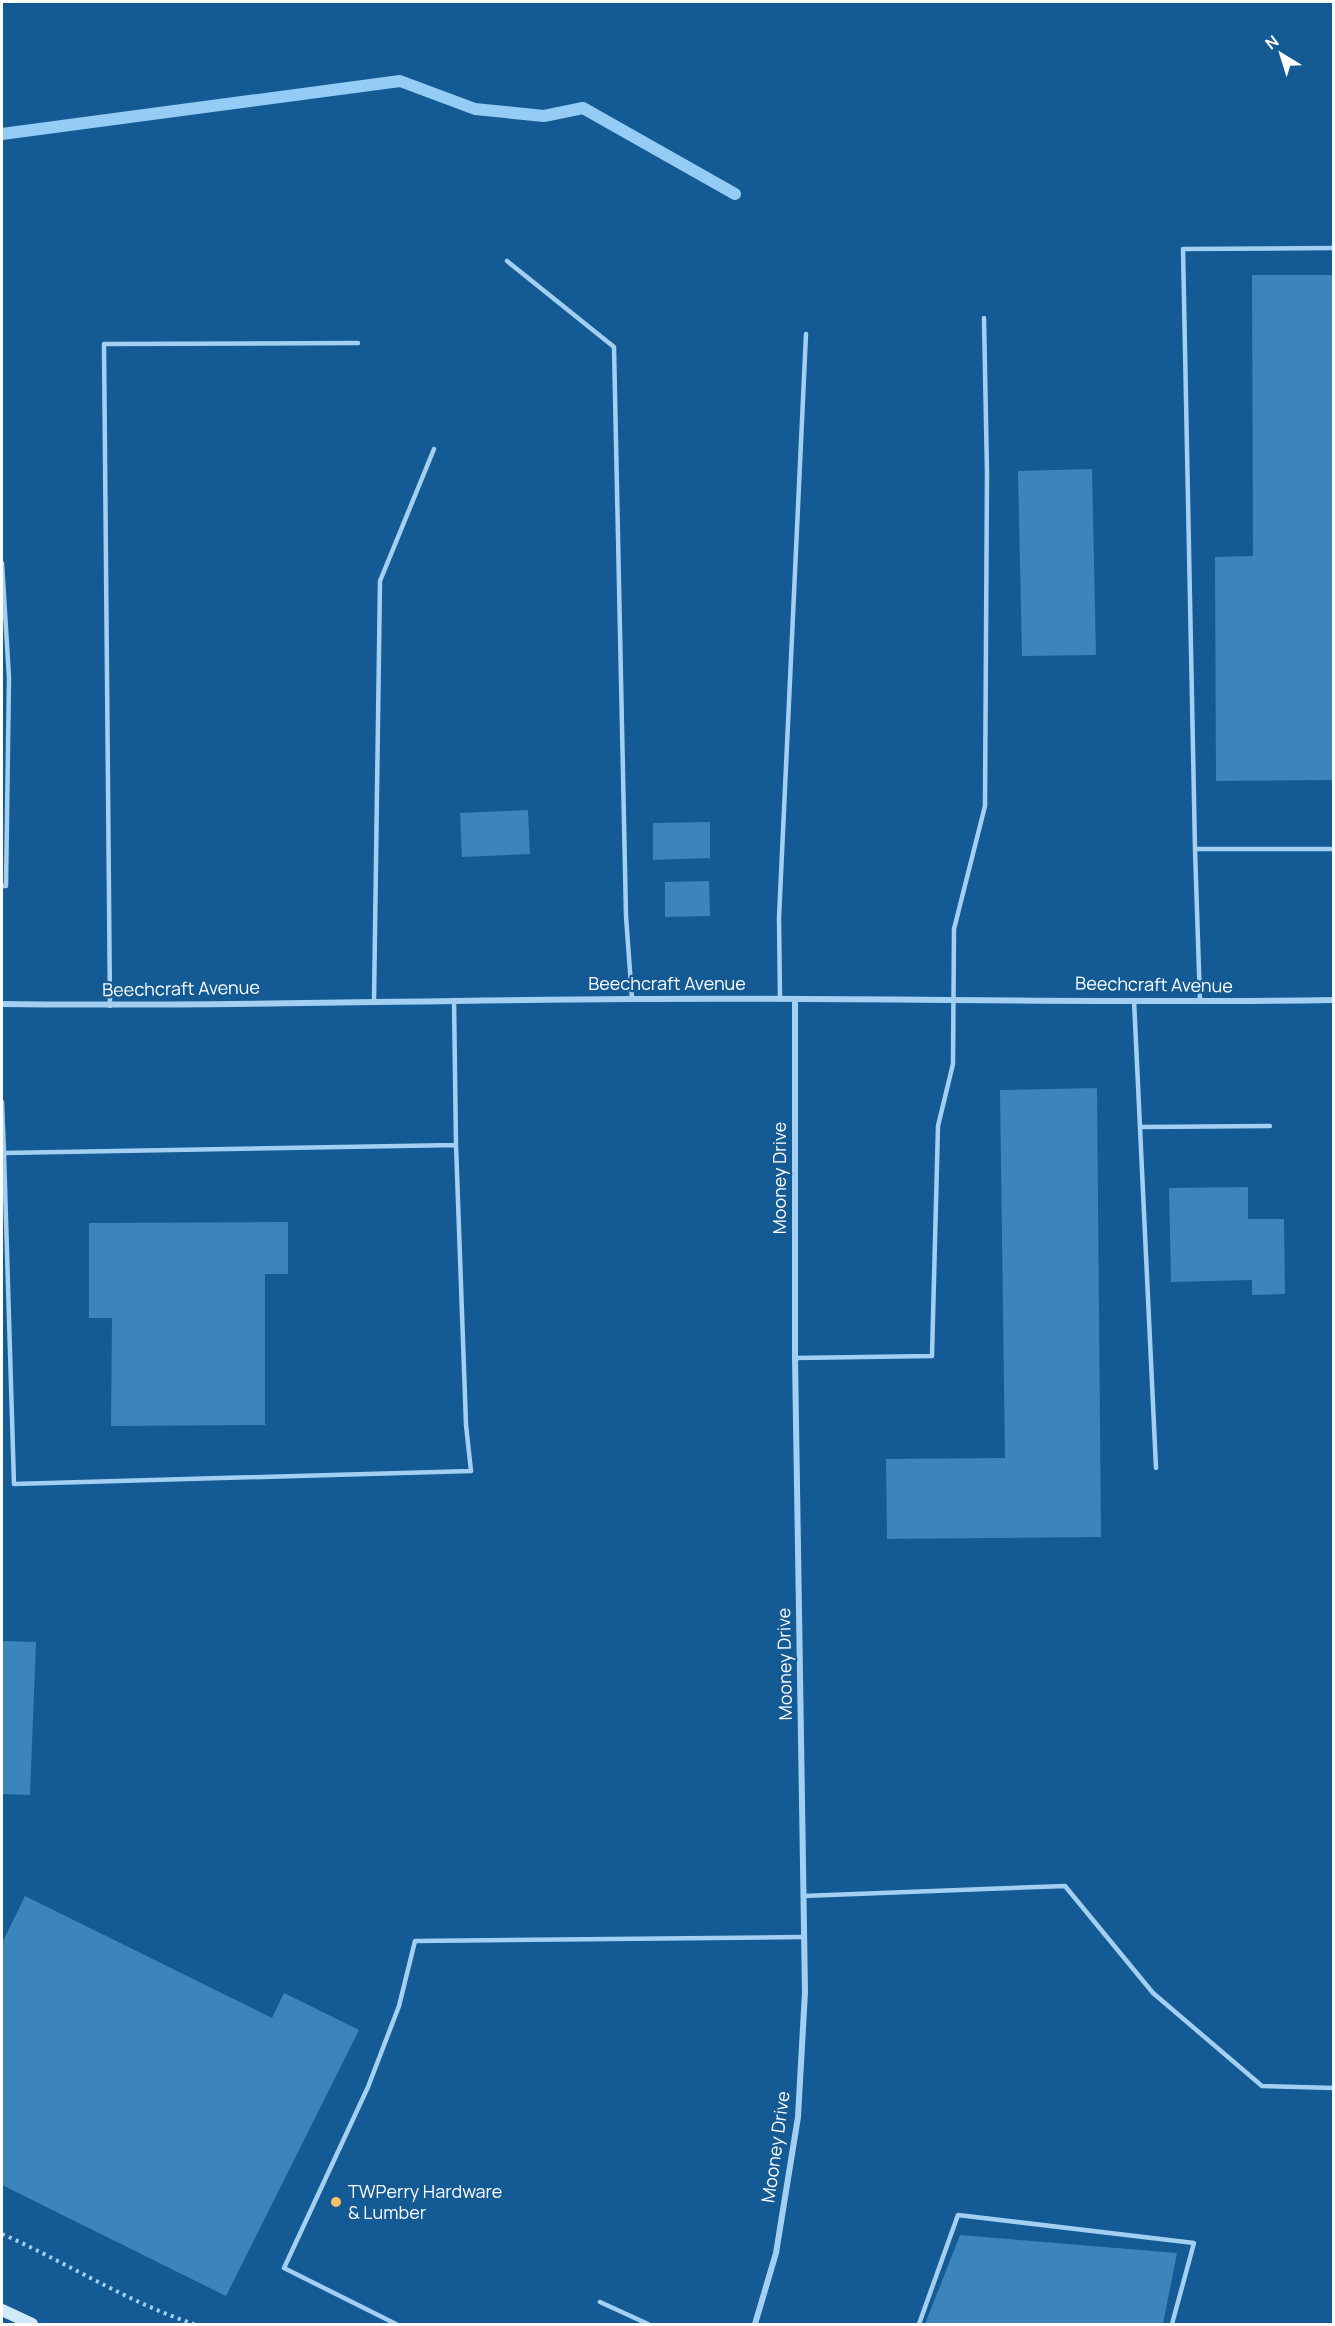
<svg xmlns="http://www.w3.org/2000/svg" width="1335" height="2326" font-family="Manrope,sans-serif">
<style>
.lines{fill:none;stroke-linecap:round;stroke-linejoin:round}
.stream{stroke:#95ccf5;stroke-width:12}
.building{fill:#3d84bc}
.path{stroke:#a3d0f2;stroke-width:4;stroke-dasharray:3 4.5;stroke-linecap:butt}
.service{stroke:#a3d0f2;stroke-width:4.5}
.minor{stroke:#a3d0f2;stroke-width:6}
.secondary{stroke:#d2e9fc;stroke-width:12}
.poi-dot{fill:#ffc064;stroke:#145a94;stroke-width:2}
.labels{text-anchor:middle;stroke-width:4.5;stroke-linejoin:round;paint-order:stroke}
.street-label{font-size:18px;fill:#fff;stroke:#145a94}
.poi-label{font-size:18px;fill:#fff;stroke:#145a94;text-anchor:start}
</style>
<rect width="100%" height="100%" fill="#145a94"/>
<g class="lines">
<path class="stream" d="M 2,134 L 400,81 L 475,109 L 544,116 L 583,108 L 735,194"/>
</g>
<path class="building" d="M 1252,275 L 1334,275 L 1334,780 L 1216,781 L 1215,557 L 1253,556 Z
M 1092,469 L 1096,655 L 1022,656 L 1018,471 Z
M 528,810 L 530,854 L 462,857 L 460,813 Z
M 710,822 L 710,858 L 653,860 L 653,823 Z
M 709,881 L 710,916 L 665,917 L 665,882 Z
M 1097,1088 L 1101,1537 L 887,1539 L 886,1459 L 1005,1458 L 1000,1090 Z
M 1248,1187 L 1248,1219 L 1284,1219 L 1285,1294 L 1252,1295 L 1252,1280 L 1171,1282 L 1169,1188 Z
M 288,1222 L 288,1274 L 265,1274 L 265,1425 L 111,1426 L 112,1318 L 89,1318 L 89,1223 Z
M 2,1641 L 36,1642 L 30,1795 L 2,1794 Z
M 25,1896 L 272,2018 L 284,1993 L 359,2030 L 226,2296 L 2,2185 L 2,1943 Z
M 960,2235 L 1177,2253 L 1163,2324 L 925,2324 Z"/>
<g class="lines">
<path class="path" d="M 2,2234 C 66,2262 127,2302 194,2324"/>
<path class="service" d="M 507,261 L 614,347 L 626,916 L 632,999
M 2,563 L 9,678 L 6,886 L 2,886
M 1195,849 L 1183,249 L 1334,248
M 780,998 L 779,918 L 806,334
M 454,1000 L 456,1145 L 466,1425 L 471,1471 L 14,1484 L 4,1153 L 456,1145
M 1134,1000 L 1156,1468
M 374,1002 L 380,581 L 434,449
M 1200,1002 L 1195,849 L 1334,849
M 110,1006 L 104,344 L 358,343
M 2,1102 L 4,1153
M 1141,1127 L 1270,1126
M 795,1358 L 932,1356 L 938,1126 L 953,1064 L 954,929 L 985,806 L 987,473 L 984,318
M 803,1896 L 1065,1886 L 1153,1993 L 1262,2086 L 1334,2088
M 600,2302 L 648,2324
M 396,2324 L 284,2268 L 368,2087 L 399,2006 L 415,1941 L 804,1937
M 919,2324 L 958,2215 L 1194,2243 L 1172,2324"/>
<path class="minor" d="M 2,1004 C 211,1007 421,1000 631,999 C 865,997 1099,1004 1334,1000
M 755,2324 L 776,2253 L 798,2117 L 805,1992 L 795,1358 L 795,999"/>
<path class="secondary" d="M 2,2310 L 32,2324"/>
</g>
<circle class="poi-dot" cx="336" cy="2202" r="6"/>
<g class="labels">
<g class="street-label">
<text x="667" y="990">Beechcraft Avenue</text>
<text transform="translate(1154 985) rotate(1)" y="6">Beechcraft Avenue</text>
<text transform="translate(181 989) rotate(-1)" y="6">Beechcraft Avenue</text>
<text transform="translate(780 1178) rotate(-90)" y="6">Mooney Drive</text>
<text transform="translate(785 1664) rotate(-91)" y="6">Mooney Drive</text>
<text transform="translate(776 2147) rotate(-82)" y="6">Mooney Drive</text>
</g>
<g class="poi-label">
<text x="348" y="2198">TWPerry Hardware<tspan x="348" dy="21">&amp; Lumber</tspan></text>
</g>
</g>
<rect width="1335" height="2326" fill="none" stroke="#ffffff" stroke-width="6"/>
<g transform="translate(1281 54) rotate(322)" stroke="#145a94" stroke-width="4.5" paint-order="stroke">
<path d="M0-4.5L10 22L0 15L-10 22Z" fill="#ffffff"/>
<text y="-9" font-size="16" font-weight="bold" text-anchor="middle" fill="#ffffff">N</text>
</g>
</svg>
